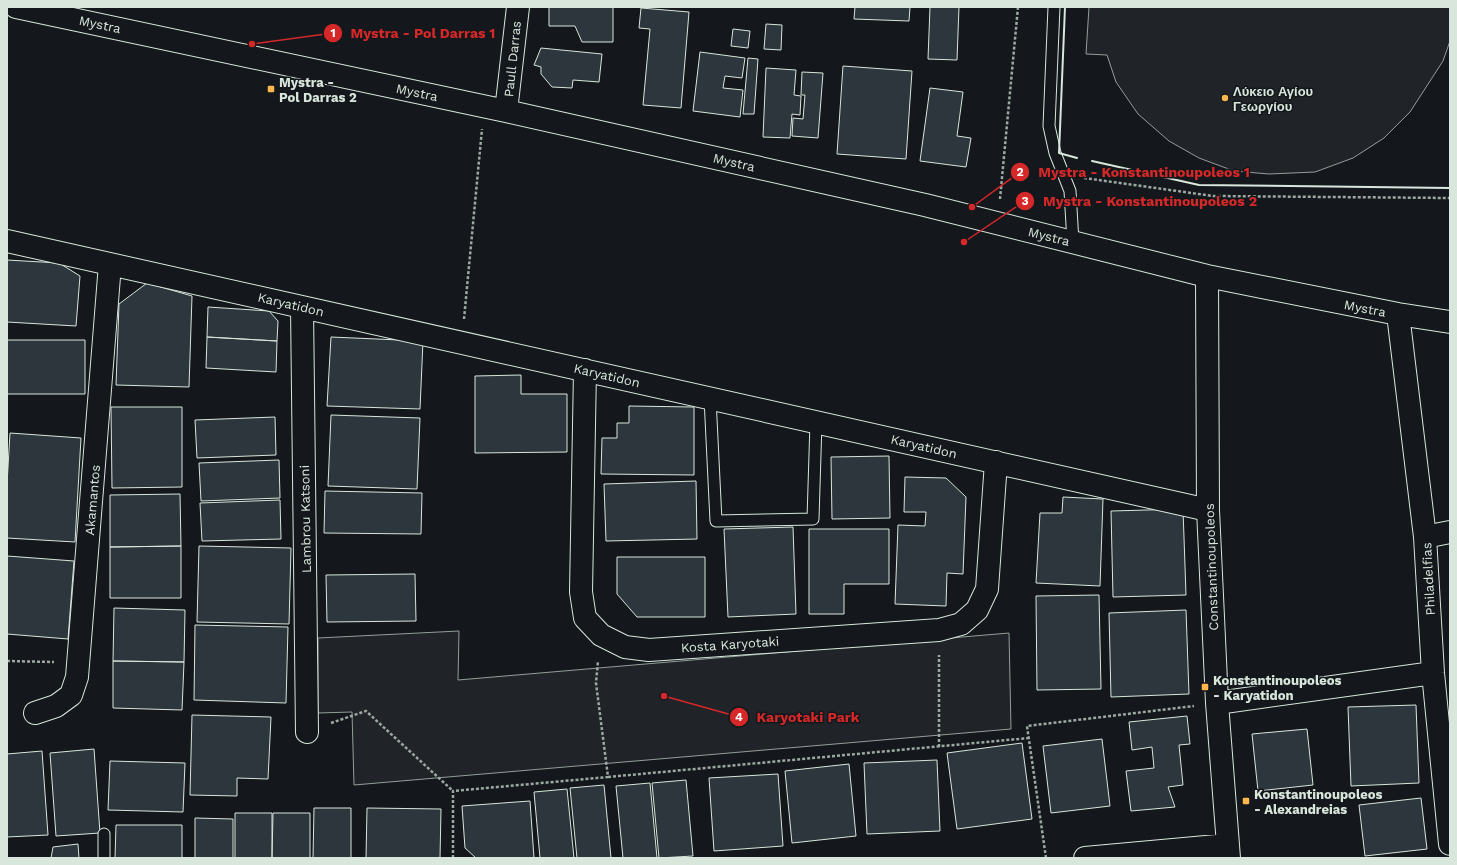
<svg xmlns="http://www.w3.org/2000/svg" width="1457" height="865" font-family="'Work Sans',sans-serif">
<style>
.green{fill:#202428;stroke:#939e99}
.building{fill:#2c363c;stroke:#d8e6dc}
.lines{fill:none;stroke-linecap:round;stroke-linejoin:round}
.lane-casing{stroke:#d8e6dc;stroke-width:13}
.street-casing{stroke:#d8e6dc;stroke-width:24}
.path{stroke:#9da8a2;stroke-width:2.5;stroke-dasharray:3 2;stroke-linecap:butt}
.lane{stroke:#14181c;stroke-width:11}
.street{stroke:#14181c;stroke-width:22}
.wall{stroke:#d8e6dc;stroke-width:2}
.poi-dot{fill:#ffb74d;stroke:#14181c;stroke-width:1.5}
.labels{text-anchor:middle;stroke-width:3;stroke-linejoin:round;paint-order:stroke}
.street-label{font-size:13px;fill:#d8e6dc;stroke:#14181c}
.poi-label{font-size:13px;font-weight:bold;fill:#d8e6dc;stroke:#14181c;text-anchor:start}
.leader{fill:none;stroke:#d62828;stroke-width:1.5}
.callout-dot{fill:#d62828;stroke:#14181c;stroke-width:1.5}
.mark-label{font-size:12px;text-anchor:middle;font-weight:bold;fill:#fff}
.callout-label{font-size:14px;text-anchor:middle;font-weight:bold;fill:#d62828;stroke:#14181c;stroke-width:3;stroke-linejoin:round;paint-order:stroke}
</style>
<rect width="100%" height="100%" fill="#14181c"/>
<path class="green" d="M 1089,7 L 1450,7 L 1450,41 L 1443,61 L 1410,112 L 1384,138 L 1353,158 L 1315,172 L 1269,174 L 1234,171 L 1199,158 L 1169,141 L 1138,114 L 1116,82 L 1107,55 L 1086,54 Z
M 459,631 L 458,680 L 1009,633 L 1011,729 L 354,785 L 352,712 L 318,713 L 318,638 Z"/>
<path class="building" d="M 549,7 L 613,7 L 613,42 L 582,42 L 575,26 L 549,26 Z
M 855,7 L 910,7 L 909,21 L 854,19 Z
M 930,7 L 959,7 L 957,60 L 928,59 Z
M 641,8 L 689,12 L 681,108 L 643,105 L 650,29 L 639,28 Z
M 766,24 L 782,25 L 781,50 L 764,49 Z
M 733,29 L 750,31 L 748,48 L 731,46 Z
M 541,48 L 602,54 L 599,82 L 573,80 L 572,88 L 552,87 L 541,74 L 541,67 L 534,65 Z
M 700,52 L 745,58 L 742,78 L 725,76 L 723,88 L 743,90 L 740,117 L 693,111 Z
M 748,58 L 758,59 L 754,114 L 743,114 Z
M 843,66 L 912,71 L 906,159 L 837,154 Z
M 766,68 L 796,70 L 794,95 L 801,96 L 800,115 L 792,114 L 790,138 L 763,137 Z
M 802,72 L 823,73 L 818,138 L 792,136 L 793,118 L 803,119 L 805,95 L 801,95 Z
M 930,88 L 963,92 L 957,136 L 971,138 L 966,167 L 920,161 Z
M 7,260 L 59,263 L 80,276 L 76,326 L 7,322 Z
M 147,283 L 192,296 L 189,387 L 116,385 L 119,304 Z
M 208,307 L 269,311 L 278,321 L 277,341 L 207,337 Z
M 207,337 L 277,341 L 276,372 L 206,368 Z
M 331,337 L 423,341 L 420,409 L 327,406 Z
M 7,340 L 85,340 L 85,394 L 7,394 Z
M 521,375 L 521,394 L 567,394 L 567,452 L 475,453 L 475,376 Z
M 629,406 L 694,407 L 694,475 L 601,474 L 602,438 L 617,438 L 617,423 L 629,423 Z
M 111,407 L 182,407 L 182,487 L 112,488 Z
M 331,415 L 420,418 L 417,489 L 328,486 Z
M 275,417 L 276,455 L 197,458 L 195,420 Z
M 10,433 L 81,438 L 75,542 L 7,538 L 7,484 Z
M 889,456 L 890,518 L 832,519 L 831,457 Z
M 279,460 L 280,498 L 201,501 L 199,463 Z
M 905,477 L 946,478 L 966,497 L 963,574 L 947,573 L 946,606 L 895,604 L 898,525 L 925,526 L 926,512 L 904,512 Z
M 696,481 L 697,539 L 606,541 L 604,484 Z
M 325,491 L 422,493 L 421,534 L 324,533 Z
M 180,494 L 181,546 L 110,547 L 110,495 Z
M 1063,497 L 1103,499 L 1100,586 L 1036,583 L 1040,513 L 1062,513 Z
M 280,500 L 281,539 L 202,541 L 200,503 Z
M 1183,509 L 1186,595 L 1113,597 L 1111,511 Z
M 793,527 L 796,614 L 728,617 L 724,529 Z
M 809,529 L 889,529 L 889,584 L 844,584 L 844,614 L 809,614 Z
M 181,546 L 181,598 L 110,598 L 110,547 Z
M 199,546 L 291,548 L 289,624 L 197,622 Z
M 7,556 L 74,561 L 68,639 L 7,634 Z
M 617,557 L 705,557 L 705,617 L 637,617 L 617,594 Z
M 415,574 L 416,621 L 327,622 L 326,575 Z
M 1099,595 L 1101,689 L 1037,690 L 1036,596 Z
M 114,608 L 185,610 L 184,662 L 113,661 Z
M 1186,610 L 1189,694 L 1111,697 L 1109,613 Z
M 195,625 L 288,627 L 286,703 L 194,700 Z
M 113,661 L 184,662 L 182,710 L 113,708 Z
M 1416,705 L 1419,783 L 1351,786 L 1348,707 Z
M 192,715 L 271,717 L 268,779 L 237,778 L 237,796 L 190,795 Z
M 1187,716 L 1190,744 L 1179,745 L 1183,785 L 1168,787 L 1175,807 L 1131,811 L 1126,771 L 1154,768 L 1152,747 L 1132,750 L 1129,722 Z
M 1307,729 L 1313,785 L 1258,791 L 1252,734 Z
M 1102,739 L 1110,806 L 1051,813 L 1043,746 Z
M 1022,743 L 1032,819 L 957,829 L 947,753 Z
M 94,749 L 100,833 L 56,836 L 50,753 Z
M 42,751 L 48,835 L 7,837 L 7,754 Z
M 937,760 L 940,831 L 867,834 L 864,763 Z
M 110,761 L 185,763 L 183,812 L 108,810 Z
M 849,764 L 856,836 L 792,843 L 785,771 Z
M 778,774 L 783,846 L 714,851 L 709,778 Z
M 686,780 L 693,856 L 659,858 L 652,783 Z
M 650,783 L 657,858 L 623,858 L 616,786 Z
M 604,785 L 611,858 L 577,858 L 570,788 Z
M 567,789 L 574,858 L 540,858 L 534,792 Z
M 1421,798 L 1427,849 L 1365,856 L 1359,805 Z
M 530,801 L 534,858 L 476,858 L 465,848 L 462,806 Z
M 314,808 L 351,808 L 351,858 L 313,858 Z
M 367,808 L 441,809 L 440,858 L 366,858 Z
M 235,813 L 272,813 L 272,858 L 235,858 Z
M 273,813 L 310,813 L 310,858 L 272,858 Z
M 195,818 L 233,819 L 233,858 L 195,858 Z
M 116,825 L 182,825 L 182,858 L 115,858 Z
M 78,844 L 79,858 L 51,858 L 53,847 Z"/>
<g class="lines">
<g class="lane-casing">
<path id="lane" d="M 1054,7 L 1049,126 L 1055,153 L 1070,191 L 1073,242
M 710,398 L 716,521 L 813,519 L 816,422
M 104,834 L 104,858"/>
</g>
<g class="street-casing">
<path id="street" d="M 16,7 L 506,111 L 925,205 L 1207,276 L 1398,314 L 1450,322
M 506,111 L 518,7
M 7,241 L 1208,510
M 1207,276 L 1208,510 L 1217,703 L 1229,858
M 302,307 L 307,732
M 1398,314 L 1425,537 L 1433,673 L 1450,844
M 585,370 L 581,592 L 585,618 L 601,635 L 625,647 L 649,650 L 939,630 L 961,624 L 977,610 L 987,589 L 996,462
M 1425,537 L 1450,532
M 1217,703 L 1433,673
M 35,713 L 56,706 L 71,695 L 77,677 L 110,264
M 1085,858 L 1228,845"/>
</g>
<path class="path" d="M 1084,178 L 1213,196 L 1450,198
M 1000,199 L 1018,7
M 464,319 L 482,129
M 7,661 L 54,662
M 331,723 L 366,711 L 453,791
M 939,747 L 939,655
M 608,777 L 1029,738
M 453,858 L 453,791 L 608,777 L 596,683 L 598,661
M 1046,858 L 1027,726 L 1194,706"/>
<use href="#lane" class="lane"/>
<use href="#street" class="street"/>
<path class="wall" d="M 1065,7 L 1059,153 L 1077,158
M 1092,161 L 1199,185 L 1450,188"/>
</g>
<g class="poi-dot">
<rect x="267" y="85" width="8" height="8" rx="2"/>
<circle cx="1225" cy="98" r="4"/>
<rect x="1201" y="683" width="8" height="8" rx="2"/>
<rect x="1242" y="797" width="8" height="8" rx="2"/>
</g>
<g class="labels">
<g class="street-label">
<text transform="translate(100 24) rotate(12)" y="5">Mystra</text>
<text transform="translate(512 59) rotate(-84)" y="5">Paull Darras</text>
<text transform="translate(417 92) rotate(12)" y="5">Mystra</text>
<text transform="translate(734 162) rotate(13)" y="5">Mystra</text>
<text transform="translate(1049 236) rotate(14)" y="5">Mystra</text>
<text transform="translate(291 304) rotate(13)" y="5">Karyatidon</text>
<text transform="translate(1365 308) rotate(11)" y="5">Mystra</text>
<text transform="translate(607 375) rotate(13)" y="5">Karyatidon</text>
<text transform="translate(924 446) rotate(13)" y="5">Karyatidon</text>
<text transform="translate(92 500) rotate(-85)" y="5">Akamantos</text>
<text transform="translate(305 519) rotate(-91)" y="5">Lambrou Katsoni</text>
<text transform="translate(1211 567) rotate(-92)" y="5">Constantinoupoleos</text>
<text transform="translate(1428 579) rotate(-93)" y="5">Philadelfias</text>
<text transform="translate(730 644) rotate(-4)" y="5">Kosta Karyotaki</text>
</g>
<g class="poi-label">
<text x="279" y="87">Mystra -<tspan x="279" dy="15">Pol Darras 2</tspan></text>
<text x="1233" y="96">Λύκειο Αγίου<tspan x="1233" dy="15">Γεωργίου</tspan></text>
<text x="1213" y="685">Konstantinoupoleos<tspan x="1213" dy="15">- Karyatidon</tspan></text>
<text x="1254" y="799">Konstantinoupoleos<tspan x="1254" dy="15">- Alexandreias</tspan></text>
</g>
</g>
<path class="leader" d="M252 44L333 33M972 207L1020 172M964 242L1025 201M664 696L739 717"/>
<g class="callout-dot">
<circle cx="252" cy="44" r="4"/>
<circle cx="972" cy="207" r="4"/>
<circle cx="964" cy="242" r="4"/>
<circle cx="664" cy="696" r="4"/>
<circle cx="333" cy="33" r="10"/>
<circle cx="1020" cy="172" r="10"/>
<circle cx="1025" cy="201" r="10"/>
<circle cx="739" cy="717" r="10"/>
</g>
<g class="mark-label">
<text x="333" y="37">1</text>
<text x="1020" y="176">2</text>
<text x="1025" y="205">3</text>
<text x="739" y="721">4</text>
</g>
<g class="callout-label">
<text x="423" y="38">Mystra - Pol Darras 1</text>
<text x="1144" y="177">Mystra - Konstantinoupoleos 1</text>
<text x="1150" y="206">Mystra - Konstantinoupoleos 2</text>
<text x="808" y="722">Karyotaki Park</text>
</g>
<rect width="1457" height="865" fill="none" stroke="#d8e6dc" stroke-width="16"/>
</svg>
